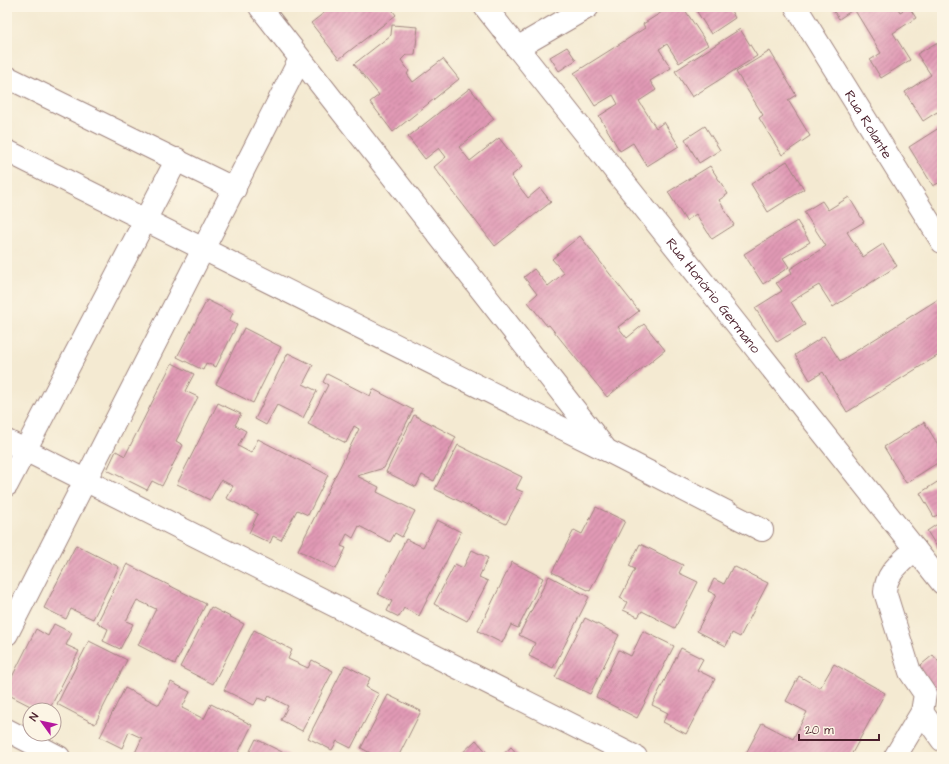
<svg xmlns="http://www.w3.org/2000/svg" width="949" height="764" font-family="'Architects Daughter',sans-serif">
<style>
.building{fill:url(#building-hatch)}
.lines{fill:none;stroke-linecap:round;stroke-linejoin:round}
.minor-casing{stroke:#9f847e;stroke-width:24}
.minor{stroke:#fff;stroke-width:22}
.labels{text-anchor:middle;stroke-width:3;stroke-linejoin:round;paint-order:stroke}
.street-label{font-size:14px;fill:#4a1f2b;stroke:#fcf5e5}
</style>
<defs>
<pattern id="building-hatch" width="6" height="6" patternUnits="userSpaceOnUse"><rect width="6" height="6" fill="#e19ab5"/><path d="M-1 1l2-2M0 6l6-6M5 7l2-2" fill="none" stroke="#b87d93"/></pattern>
</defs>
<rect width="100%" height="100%" fill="#fcf5e5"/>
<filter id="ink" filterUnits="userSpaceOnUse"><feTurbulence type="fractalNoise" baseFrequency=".025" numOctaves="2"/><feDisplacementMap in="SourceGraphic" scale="8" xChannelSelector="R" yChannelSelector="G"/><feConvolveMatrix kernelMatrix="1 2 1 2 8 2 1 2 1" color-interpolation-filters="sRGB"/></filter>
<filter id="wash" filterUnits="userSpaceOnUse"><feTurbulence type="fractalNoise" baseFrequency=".012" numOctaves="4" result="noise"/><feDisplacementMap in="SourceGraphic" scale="16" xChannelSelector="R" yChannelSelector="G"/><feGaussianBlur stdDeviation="0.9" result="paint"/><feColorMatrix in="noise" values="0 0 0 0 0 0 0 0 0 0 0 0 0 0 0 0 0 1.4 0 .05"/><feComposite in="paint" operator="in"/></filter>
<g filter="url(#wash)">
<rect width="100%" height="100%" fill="#f4ead2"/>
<g id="blocks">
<path class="building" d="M 327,7 L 390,7 L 396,15 L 339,59 L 311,23 L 329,9 Z
M 670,7 L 683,7 L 708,45 L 679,63 L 667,44 L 659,49 L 671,68 L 650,81 L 656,90 L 639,101 L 656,128 L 664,122 L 679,146 L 647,166 L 633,143 L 620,151 L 599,116 L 618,104 L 613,95 L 595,106 L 574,73 L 645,28 L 643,24 Z
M 694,7 L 729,7 L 735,18 L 711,34 Z
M 831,7 L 897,7 L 900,12 L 909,7 L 916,18 L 893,33 L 910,60 L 881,78 L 870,60 L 881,53 L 854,9 L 839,19 Z
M 392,25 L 418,27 L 415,55 L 406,55 L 401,60 L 409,71 L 407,74 L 413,82 L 443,59 L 459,79 L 393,132 L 370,102 L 379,95 L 354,64 L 391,35 Z
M 740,29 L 757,56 L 692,97 L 675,71 Z
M 936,43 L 942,53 L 942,120 L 937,112 L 923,121 L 905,92 L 931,75 L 917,54 Z
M 567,47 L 576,60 L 559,71 L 550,57 Z
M 770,51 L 796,95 L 788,100 L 810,136 L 782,155 L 759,118 L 763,115 L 736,72 Z
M 470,88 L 494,119 L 459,147 L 470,161 L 499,138 L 522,167 L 511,176 L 528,198 L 540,188 L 551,202 L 495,246 L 434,167 L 446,157 L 439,148 L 425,159 L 408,137 Z
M 705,126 L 720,150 L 699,163 L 685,139 Z
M 942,126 L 942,181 L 933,186 L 909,147 Z
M 787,161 L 804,189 L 768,212 L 751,184 Z
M 710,166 L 728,194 L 719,200 L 734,225 L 712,239 L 696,214 L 686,221 L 668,192 Z
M 849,197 L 864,222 L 847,232 L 863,257 L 883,244 L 897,266 L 833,307 L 819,285 L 805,293 L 791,302 L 805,325 L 777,342 L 755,308 L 782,291 L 776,283 L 792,273 L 790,269 L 826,246 L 804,212 L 822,201 L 828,210 Z
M 797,221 L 810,242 L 783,258 L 789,267 L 763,284 L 744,254 Z
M 580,236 L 639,311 L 618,327 L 627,338 L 644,324 L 665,350 L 607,397 L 549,325 L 547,326 L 528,302 L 537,294 L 524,277 L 534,269 L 548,286 L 564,273 L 552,259 Z
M 207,300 L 233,313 L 229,321 L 237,325 L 216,367 L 206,363 L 203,370 L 177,357 Z
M 937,300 L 942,309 L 942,353 L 847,412 L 823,372 L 810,380 L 795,355 L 824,336 L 840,361 Z
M 244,328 L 281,347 L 253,403 L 216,384 Z
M 288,353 L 313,365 L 303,384 L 317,391 L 303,418 L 277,405 L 266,425 L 255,419 Z
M 172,363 L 194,374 L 185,391 L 198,397 L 176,441 L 183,445 L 162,486 L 152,481 L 147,490 L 107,470 L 116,451 L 125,456 Z
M 327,374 L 370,396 L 373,389 L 413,410 L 384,468 L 357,476 L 379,487 L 377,492 L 415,511 L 402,537 L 395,533 L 390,542 L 359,526 L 353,538 L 347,534 L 341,546 L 346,548 L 336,569 L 298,550 L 359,429 L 354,426 L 346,443 L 308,424 L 328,385 L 323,382 Z
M 218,403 L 241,414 L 235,425 L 246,431 L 238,446 L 251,453 L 258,439 L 328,475 L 308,515 L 297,510 L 281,540 L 273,536 L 270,543 L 249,533 L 258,514 L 226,498 L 233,486 L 221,480 L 210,500 L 177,484 Z
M 414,415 L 456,437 L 434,481 L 422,475 L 416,487 L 386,472 Z
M 924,422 L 942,451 L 942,460 L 906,483 L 884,447 Z
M 458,445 L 522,477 L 516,489 L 523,492 L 506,524 L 435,489 Z
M 942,479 L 942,512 L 934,517 L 920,493 Z
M 596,507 L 625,521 L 590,591 L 552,572 L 574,530 L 582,534 Z
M 437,520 L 461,532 L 419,616 L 404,608 L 399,617 L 387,611 L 392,601 L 378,594 L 406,539 L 423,547 Z
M 942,521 L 942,555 L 927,531 Z
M 640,544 L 683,565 L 679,573 L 698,582 L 675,628 L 642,611 L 638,617 L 623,610 L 627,602 L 620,598 L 635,569 L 629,566 Z
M 76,545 L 119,567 L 93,619 L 71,609 L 66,619 L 44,608 Z
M 472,550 L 488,558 L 479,577 L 488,581 L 467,621 L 434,604 L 455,564 L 463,568 Z
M 512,562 L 543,578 L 518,628 L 511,625 L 502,643 L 478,631 Z
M 127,564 L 206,604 L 175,664 L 138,645 L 156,609 L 137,600 L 126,621 L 133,624 L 120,649 L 103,641 L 108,629 L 97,623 Z
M 733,566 L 768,583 L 740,637 L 732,633 L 726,646 L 697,631 L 716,595 L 708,591 L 714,579 L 724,584 Z
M 549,576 L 589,597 L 553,668 L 529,656 L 535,643 L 519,635 Z
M 211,607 L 244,624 L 213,684 L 180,667 Z
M 585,618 L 619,635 L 590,694 L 555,677 Z
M 54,624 L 72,633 L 66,645 L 79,651 L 49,710 L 38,710 L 7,694 L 7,687 L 36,629 L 48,636 Z
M 254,630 L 292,650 L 288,659 L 308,668 L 312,660 L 333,671 L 302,731 L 281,720 L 288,706 L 269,696 L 266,701 L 258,698 L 254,705 L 224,690 Z
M 643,631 L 674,646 L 637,718 L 596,697 L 619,650 L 631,656 Z
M 89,641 L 127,660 L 95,724 L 57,704 Z
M 681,648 L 703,659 L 697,670 L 715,679 L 686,734 L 663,722 L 668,713 L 652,705 Z
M 933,655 L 942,666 L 942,702 L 916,669 Z
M 834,664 L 885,693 L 850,757 L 744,757 L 762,723 L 793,739 L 807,712 L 786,701 L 799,676 L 820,688 Z
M 345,665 L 370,678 L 366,687 L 379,694 L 351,748 L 337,741 L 332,750 L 308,738 Z
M 171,682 L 190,692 L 182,708 L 204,719 L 211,704 L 252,725 L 236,757 L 139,757 L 134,755 L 142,738 L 129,732 L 122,748 L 100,737 L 125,688 L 159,705 Z
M 388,695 L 421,711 L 398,757 L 378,757 L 361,748 Z
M 256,739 L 292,757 L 247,757 Z
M 476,740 L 489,755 L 486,757 L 458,757 Z
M 511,747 L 520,757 L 500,757 Z"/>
</g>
</g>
<g filter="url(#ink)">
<use href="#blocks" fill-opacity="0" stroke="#9f847e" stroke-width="1"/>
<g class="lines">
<g class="minor-casing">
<g id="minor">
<path d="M 260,7 L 604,447"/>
<path id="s1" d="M 485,7 L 942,583"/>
<path id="s2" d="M 796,7 L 942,242"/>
<path d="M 517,48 L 588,7"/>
<path d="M 7,77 L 235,189"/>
<path d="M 7,151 L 608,451 L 762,530"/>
<path d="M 7,441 L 636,757"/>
<path d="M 7,485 L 177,159"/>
<path d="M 7,634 L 300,59"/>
<path d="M 922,712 L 942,740"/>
<path d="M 7,730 L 59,757"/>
<path d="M 895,757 L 922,712 L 925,694 L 910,672 L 885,592 C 886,572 902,562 915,549"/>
</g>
</g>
<use href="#minor" class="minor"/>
</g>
</g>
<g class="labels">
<g class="street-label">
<text dy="5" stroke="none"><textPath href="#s2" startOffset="138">Rua Rolante</textPath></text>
<text dy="5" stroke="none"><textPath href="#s1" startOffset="368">Rua Honório Germano</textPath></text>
</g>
</g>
<rect width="949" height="764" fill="none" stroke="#fcf5e5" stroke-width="24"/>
<g transform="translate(42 722) rotate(303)"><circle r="19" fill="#fcf5e5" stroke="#b59f9b"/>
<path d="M0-3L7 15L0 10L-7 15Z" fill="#b5179e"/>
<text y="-6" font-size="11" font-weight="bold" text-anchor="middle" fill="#4a1f2b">N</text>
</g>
<path d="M799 734v6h80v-6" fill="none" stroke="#4a1f2b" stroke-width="2"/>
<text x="805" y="734" font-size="12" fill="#4a1f2b" stroke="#fcf5e5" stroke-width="3" paint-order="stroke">20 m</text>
</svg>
